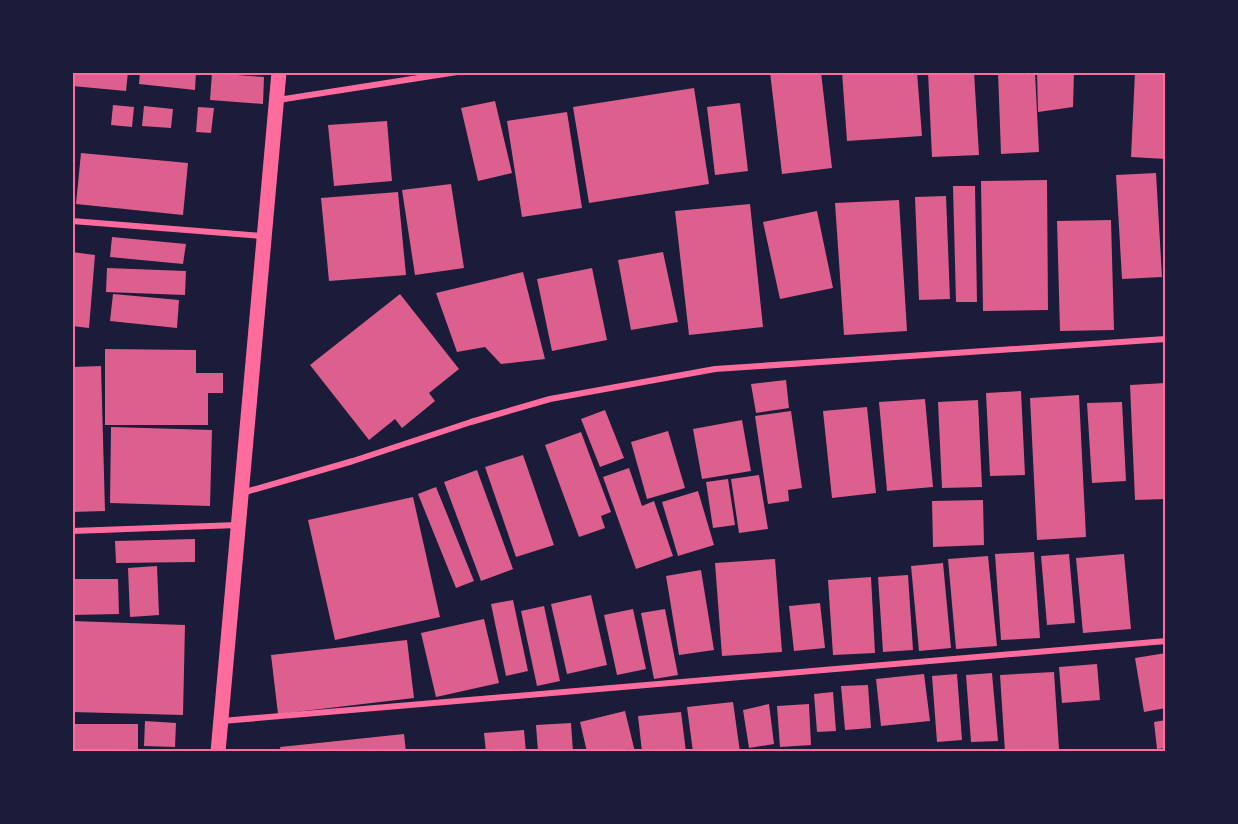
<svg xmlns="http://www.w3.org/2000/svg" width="1238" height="824" font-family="Inter,sans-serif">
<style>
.building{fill:#dd5f8e}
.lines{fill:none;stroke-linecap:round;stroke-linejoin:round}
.minor{stroke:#ff6b9d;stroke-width:6}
.primary{stroke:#ff6b9d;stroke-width:15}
.neatline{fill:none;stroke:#ff6b9d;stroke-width:2}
</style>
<rect width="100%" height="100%" fill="#1b1b3a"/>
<path class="building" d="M 72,72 L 128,72 L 126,91 L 72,86 Z
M 140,72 L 196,72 L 195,90 L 139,84 Z
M 770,72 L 821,72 L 832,168 L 782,174 Z
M 842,72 L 917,72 L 922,136 L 847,141 Z
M 928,72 L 974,72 L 979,155 L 932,157 Z
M 998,72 L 1035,72 L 1039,152 L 1001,154 Z
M 1037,72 L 1074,72 L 1073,107 L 1038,112 Z
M 1135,72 L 1166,72 L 1166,159 L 1131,157 Z
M 212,73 L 264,77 L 263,104 L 210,100 Z
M 694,88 L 709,184 L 589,203 L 573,107 Z
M 495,101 L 512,173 L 478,181 L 461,108 Z
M 740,103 L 748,171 L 715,175 L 707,107 Z
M 113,105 L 134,107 L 132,127 L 111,125 Z
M 144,106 L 173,109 L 171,128 L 142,126 Z
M 198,107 L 214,108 L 211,133 L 196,132 Z
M 567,112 L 582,208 L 522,217 L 507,121 Z
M 387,121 L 392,181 L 334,186 L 328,125 Z
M 81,153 L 188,163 L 183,215 L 76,204 Z
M 1156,173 L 1162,277 L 1122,279 L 1116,175 Z
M 1047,180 L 1048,310 L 983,311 L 981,181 Z
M 451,184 L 464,268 L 415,275 L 402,190 Z
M 953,186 L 975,186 L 977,302 L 956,302 Z
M 398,192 L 406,275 L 329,281 L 321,198 Z
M 946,196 L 950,299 L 919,300 L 915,197 Z
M 899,200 L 907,331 L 844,335 L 835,203 Z
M 750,204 L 763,327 L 689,335 L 675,211 Z
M 817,211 L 833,288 L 780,299 L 763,222 Z
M 1111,220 L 1114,330 L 1060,331 L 1057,221 Z
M 112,237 L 186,244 L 183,264 L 110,257 Z
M 72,252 L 95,255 L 89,328 L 72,326 Z
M 663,252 L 678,322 L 631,330 L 618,260 Z
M 107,268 L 186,271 L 185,295 L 106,292 Z
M 592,268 L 607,340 L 552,351 L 537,279 Z
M 523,272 L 545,359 L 501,364 L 485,347 L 457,352 L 436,293 Z
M 113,294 L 179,300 L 177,328 L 110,321 Z
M 400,294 L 459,369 L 429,393 L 435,401 L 402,428 L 395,419 L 369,440 L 310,365 Z
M 105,349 L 196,350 L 196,373 L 223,373 L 223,393 L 208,393 L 208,425 L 105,425 Z
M 101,366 L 105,511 L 72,512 L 72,367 Z
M 786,380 L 789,408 L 756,413 L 751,384 Z
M 1166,383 L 1166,499 L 1135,500 L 1130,385 Z
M 1021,391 L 1025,475 L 990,476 L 986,393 Z
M 1079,395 L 1086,537 L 1037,540 L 1030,398 Z
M 925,399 L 933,487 L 887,491 L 879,402 Z
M 978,400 L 982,487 L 942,488 L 938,402 Z
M 1122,402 L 1126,481 L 1092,483 L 1087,403 Z
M 867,407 L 876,493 L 832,498 L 823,411 Z
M 605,410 L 624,458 L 600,467 L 581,419 Z
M 791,411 L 802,488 L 788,490 L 789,501 L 768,504 L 755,416 Z
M 742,420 L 751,471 L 702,479 L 693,429 Z
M 111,427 L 212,430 L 210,506 L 110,503 Z
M 668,431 L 685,488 L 647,499 L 631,442 Z
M 581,432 L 611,512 L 601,516 L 605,528 L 579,537 L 545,445 Z
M 523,455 L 554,545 L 516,557 L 485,467 Z
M 629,468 L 642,506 L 654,501 L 673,556 L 636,569 L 603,477 Z
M 477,470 L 513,569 L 481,581 L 444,482 Z
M 759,475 L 768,529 L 739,533 L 731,479 Z
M 728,479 L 735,525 L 713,528 L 706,482 Z
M 436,487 L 474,581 L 456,588 L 418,494 Z
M 698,491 L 714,545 L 678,556 L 662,502 Z
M 413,497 L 440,617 L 335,640 L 308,520 Z
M 983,500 L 984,545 L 933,547 L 932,501 Z
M 195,539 L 195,562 L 116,563 L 115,541 Z
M 1034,552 L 1040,638 L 1001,640 L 995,554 Z
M 1069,554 L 1075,623 L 1047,625 L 1041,556 Z
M 1124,554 L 1131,629 L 1083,633 L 1076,558 Z
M 988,556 L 997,646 L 956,649 L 948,559 Z
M 775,559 L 782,652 L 722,656 L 715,563 Z
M 943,563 L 951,648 L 919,651 L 911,566 Z
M 157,566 L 159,615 L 130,617 L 128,568 Z
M 701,570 L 714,650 L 679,655 L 666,576 Z
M 908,575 L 913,650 L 883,652 L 878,577 Z
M 871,577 L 875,653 L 833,655 L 828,580 Z
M 72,579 L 118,579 L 119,614 L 72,615 Z
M 591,595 L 607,665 L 567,674 L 551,604 Z
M 513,600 L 528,671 L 506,676 L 491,604 Z
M 820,603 L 825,648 L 794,651 L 789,606 Z
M 544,606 L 560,681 L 537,686 L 521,611 Z
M 633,609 L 646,669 L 617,675 L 604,615 Z
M 665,609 L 678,675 L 654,679 L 641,613 Z
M 484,619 L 499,683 L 436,697 L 421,633 Z
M 72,621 L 185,625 L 183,715 L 72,712 Z
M 407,640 L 414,698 L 278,714 L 271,655 Z
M 1166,653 L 1166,708 L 1144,712 L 1135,658 Z
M 1097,664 L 1100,700 L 1062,703 L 1059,667 Z
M 1054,672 L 1059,749 L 1005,752 L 1000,675 Z
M 992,673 L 998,741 L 971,742 L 966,675 Z
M 924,674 L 930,721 L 881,726 L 876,679 Z
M 957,674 L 962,740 L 937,742 L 932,676 Z
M 868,685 L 871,728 L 845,730 L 841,686 Z
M 833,692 L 836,731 L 817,732 L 814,694 Z
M 733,702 L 740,752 L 693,752 L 687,707 Z
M 769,704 L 774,744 L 749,748 L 743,710 Z
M 809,704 L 811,745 L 780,747 L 777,706 Z
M 625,711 L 635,752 L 587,752 L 580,722 Z
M 681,712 L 686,752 L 642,752 L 638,716 Z
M 1166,720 L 1166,748 L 1157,749 L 1154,722 Z
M 145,721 L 176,723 L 175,747 L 144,746 Z
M 571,723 L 573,752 L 538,752 L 536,725 Z
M 72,724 L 138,724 L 138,752 L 72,752 Z
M 524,730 L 526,752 L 486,752 L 484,733 Z
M 404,734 L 406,752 L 281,752 L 280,747 Z"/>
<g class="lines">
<path class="minor" d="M 278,100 L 457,72
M 72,221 L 262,236
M 242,493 L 353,461 L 471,422 L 550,399 L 715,369 L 1166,339
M 72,531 L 238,525
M 222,721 L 1166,641"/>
<path class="primary" d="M 218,752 L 279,72"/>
</g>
<rect width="1238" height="824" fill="none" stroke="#1b1b3a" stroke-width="147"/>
<rect x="74" y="74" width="1090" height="676" class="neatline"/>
</svg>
